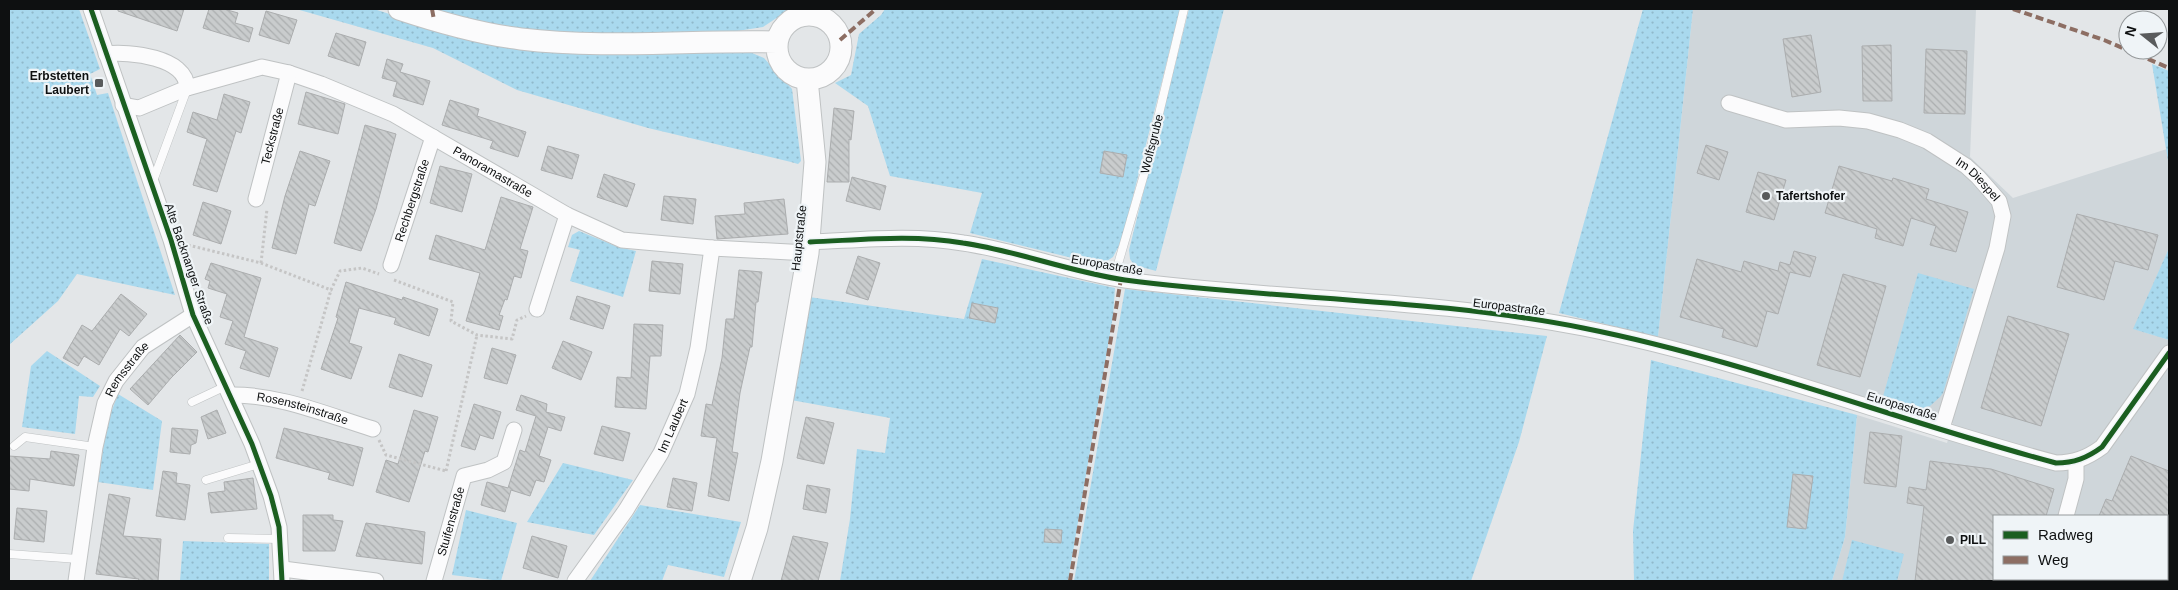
<svg xmlns="http://www.w3.org/2000/svg" width="2178" height="590" font-family="Arial,sans-serif">
<style>
.built{fill:#cfd6da;fill-rule:evenodd}
.green{fill:url(#green-dots)}
.building{fill:url(#building-back-hatch);stroke:#abadae}
.lines{fill:none;stroke-linecap:round;stroke-linejoin:round}
.lane-casing{stroke:#bfc2c3;stroke-width:9}
.street-casing{stroke:#bfc2c3;stroke-width:17}
.secondary-casing{stroke:#bfc2c3;stroke-width:23}
.path{stroke:#c5c5c5;stroke-width:3;stroke-dasharray:2.5 2.5;stroke-linecap:butt}
.lane{stroke:#fbfbfc;stroke-width:8}
.street{stroke:#fbfbfc;stroke-width:15}
.secondary{stroke:#fbfbfc;stroke-width:21}
.quiet{stroke:#8d6e63;stroke-width:4;stroke-dasharray:8 4;stroke-linecap:butt}
.cycleway-casing{stroke:#eff4f7;stroke-width:8}
.cycleway{stroke:#1b5e20;stroke-width:5}
.poi-dot{fill:#595b5c;stroke:#eff4f7;stroke-width:2}
.labels{text-anchor:middle;stroke-width:4.5;stroke-linejoin:round;paint-order:stroke}
.poi-label{font-size:12px;font-weight:bold;fill:#0e1011;stroke:#eff4f7;text-anchor:start}
.street-label{font-size:12px;fill:#0e1011;stroke:#eff4f7}
</style>
<defs>
<pattern id="green-dots" width="8" height="8" patternUnits="userSpaceOnUse" patternTransform="scale(1.25)"><rect width="8" height="8" fill="#a9d9ee"/><path d="M2 2h.1M6 6h.1" fill="none" stroke="#90b9cb" stroke-width="1.8" stroke-linecap="round"/></pattern>
<pattern id="building-back-hatch" width="6" height="6" patternUnits="userSpaceOnUse" patternTransform="scale(1.25)"><rect width="6" height="6" fill="#c9cccd"/><path d="M-1 5l2 2M0 0l6 6M5-1l2 2" fill="none" stroke="#abaeaf"/></pattern>
</defs>
<rect width="100%" height="100%" fill="#e3e6e8"/>
<path class="built" d="M 1693,9 L 1976,9 L 1970,157 L 2013,198 L 2167,149 L 2169,167 L 2169,248 L 2134,329 L 2169,340 L 2169,581 L 1832,581 L 1845,537 L 1857,415 L 1947,443 L 1953,423 L 1658,337 ZM 1994,516 L 2167,516 L 2167,579 L 1994,579 Z"/>
<path class="green" d="M 9,9 L 79,9 L 100,69 L 90,74 L 97,95 L 108,93 L 175,295 L 77,274 L 58,301 L 9,345 Z
M 296,9 L 374,9 L 442,31 L 752,53 L 764,58 L 792,89 L 801,161 L 798,164 L 791,162 L 648,128 L 517,90 L 433,48 Z
M 438,9 L 790,9 L 763,27 L 724,33 L 625,36 L 525,33 L 441,14 Z
M 885,9 L 1180,9 L 1122,240 L 1113,257 L 1101,265 L 970,233 L 982,193 L 890,176 L 868,106 L 835,83 L 851,75 L 859,34 L 881,15 Z
M 1189,9 L 1224,9 L 1156,271 L 1134,265 L 1130,259 L 1129,250 Z
M 1643,9 L 1693,9 L 1658,337 L 1559,313 Z
M 2152,64 L 2169,71 L 2169,167 Z
M 579,231 L 618,247 L 636,251 L 623,297 L 570,281 L 580,250 L 568,247 L 572,235 Z
M 2169,248 L 2169,340 L 2133,329 Z
M 982,259 L 1115,288 L 1113,316 L 1068,581 L 840,581 L 850,519 L 857,449 L 885,453 L 890,418 L 791,400 L 809,297 L 964,319 Z
M 1918,273 L 1974,289 L 1943,393 L 1940,397 L 1930,406 L 1915,410 L 1882,400 Z
M 1125,289 L 1547,336 L 1519,442 L 1471,581 L 1074,581 Z
M 47,351 L 100,386 L 93,397 L 79,396 L 75,434 L 22,427 L 31,366 Z
M 1651,360 L 1857,415 L 1845,537 L 1832,581 L 1634,581 L 1633,531 Z
M 118,394 L 162,421 L 153,490 L 98,482 L 107,423 Z
M 563,463 L 633,480 L 594,535 L 527,522 Z
M 640,505 L 741,522 L 724,577 L 668,565 L 662,581 L 590,581 Z
M 466,510 L 517,523 L 501,581 L 452,575 Z
M 1852,540 L 1904,554 L 1897,581 L 1842,581 Z
M 183,541 L 269,544 L 269,581 L 180,581 Z"/>
<path class="building" d="M 118,9 L 184,9 L 177,31 L 118,11 Z
M 209,9 L 224,9 L 238,13 L 235,23 L 253,28 L 249,42 L 203,28 Z
M 266,11 L 297,20 L 289,44 L 259,35 Z
M 336,33 L 366,42 L 359,66 L 328,56 Z
M 1811,35 L 1821,92 L 1792,97 L 1783,39 Z
M 1891,45 L 1892,101 L 1863,101 L 1862,46 Z
M 1926,49 L 1967,51 L 1965,114 L 1924,113 Z
M 387,59 L 403,64 L 400,72 L 430,81 L 423,105 L 393,96 L 397,82 L 382,78 Z
M 306,92 L 345,104 L 338,134 L 298,124 Z
M 224,94 L 250,102 L 241,133 L 236,131 L 217,192 L 193,185 L 207,139 L 187,132 L 193,112 L 217,120 Z
M 450,100 L 479,109 L 477,116 L 526,132 L 518,157 L 490,148 L 493,141 L 442,125 Z
M 834,108 L 854,111 L 851,140 L 849,139 L 849,182 L 827,182 Z
M 365,125 L 396,134 L 376,209 L 361,251 L 334,243 Z
M 1706,145 L 1728,152 L 1719,180 L 1697,173 Z
M 548,146 L 579,155 L 572,179 L 541,170 Z
M 300,151 L 330,161 L 315,206 L 309,204 L 296,254 L 272,248 L 285,196 Z
M 1104,151 L 1127,155 L 1123,177 L 1100,173 Z
M 440,166 L 472,174 L 462,212 L 430,203 Z
M 1839,166 L 1892,181 L 1893,178 L 1929,189 L 1926,199 L 1968,212 L 1956,252 L 1930,245 L 1936,226 L 1911,218 L 1903,246 L 1875,238 L 1877,229 L 1825,213 Z
M 1758,172 L 1786,180 L 1774,220 L 1746,212 Z
M 604,174 L 635,184 L 627,207 L 597,197 Z
M 852,177 L 886,186 L 880,210 L 846,201 Z
M 664,196 L 696,199 L 693,224 L 661,220 Z
M 501,197 L 533,207 L 520,249 L 528,251 L 521,278 L 514,276 L 507,300 L 505,299 L 499,315 L 503,316 L 499,330 L 466,321 L 480,273 L 429,259 L 436,235 L 485,250 Z
M 784,199 L 788,234 L 717,239 L 715,216 L 745,214 L 744,203 Z
M 203,202 L 231,211 L 221,244 L 193,235 Z
M 2077,214 L 2158,235 L 2148,270 L 2115,261 L 2104,300 L 2057,287 Z
M 1794,251 L 1816,257 L 1810,277 L 1790,272 L 1778,314 L 1767,311 L 1757,347 L 1722,337 L 1724,329 L 1680,317 L 1697,259 L 1741,272 L 1744,261 L 1778,271 L 1780,262 L 1790,265 Z
M 858,256 L 880,263 L 868,300 L 846,293 Z
M 652,261 L 683,264 L 680,294 L 649,291 Z
M 211,263 L 261,278 L 244,337 L 278,348 L 269,377 L 240,368 L 246,351 L 225,344 L 233,321 L 220,317 L 227,294 L 208,288 L 210,281 L 205,279 Z
M 739,270 L 762,272 L 758,302 L 756,302 L 752,347 L 750,347 L 740,393 L 732,452 L 738,453 L 729,501 L 708,496 L 717,438 L 701,436 L 706,404 L 712,405 L 722,358 L 726,319 L 734,319 Z
M 1843,274 L 1886,286 L 1860,377 L 1817,365 Z
M 346,282 L 402,300 L 403,297 L 438,309 L 429,336 L 394,324 L 396,318 L 359,308 L 349,343 L 362,347 L 351,379 L 321,369 L 338,318 L 336,317 Z
M 121,294 L 147,314 L 129,336 L 120,329 L 99,365 L 84,356 L 78,366 L 63,358 L 82,325 L 92,331 Z
M 577,296 L 610,306 L 603,329 L 570,319 Z
M 972,303 L 998,308 L 995,323 L 969,318 Z
M 2008,316 L 2069,334 L 2041,426 L 1981,408 Z
M 634,324 L 663,325 L 661,356 L 650,356 L 646,409 L 615,407 L 617,377 L 631,378 Z
M 180,335 L 197,352 L 171,378 L 148,405 L 130,389 Z
M 563,341 L 592,352 L 581,380 L 552,368 Z
M 492,348 L 516,355 L 507,384 L 484,378 Z
M 399,354 L 432,365 L 422,397 L 389,387 Z
M 521,395 L 547,404 L 546,412 L 565,417 L 561,431 L 548,427 L 539,456 L 551,460 L 544,482 L 536,480 L 530,496 L 511,490 L 505,512 L 481,505 L 487,482 L 508,488 L 520,450 L 525,452 L 536,416 L 516,410 Z
M 474,404 L 501,412 L 493,439 L 480,435 L 475,450 L 461,446 Z
M 217,410 L 226,433 L 208,439 L 201,417 Z
M 414,410 L 438,417 L 428,452 L 425,451 L 409,502 L 376,492 L 386,460 L 398,464 Z
M 806,417 L 834,423 L 824,464 L 797,458 Z
M 602,426 L 630,433 L 623,461 L 594,454 Z
M 172,428 L 198,430 L 196,443 L 191,445 L 190,454 L 170,452 Z
M 284,428 L 363,448 L 353,486 L 328,479 L 330,473 L 276,458 Z
M 1870,432 L 1902,436 L 1896,487 L 1864,483 Z
M 51,451 L 79,455 L 74,486 L 30,479 L 29,491 L 9,489 L 9,456 L 50,459 Z
M 2131,456 L 2169,471 L 2169,516 L 2099,516 L 2106,499 L 2112,501 Z
M 1930,461 L 1991,469 L 2054,489 L 2046,516 L 1994,516 L 1994,581 L 1915,581 L 1924,506 L 1907,503 L 1909,487 L 1926,490 Z
M 163,471 L 177,473 L 176,483 L 190,485 L 185,520 L 156,516 Z
M 1793,474 L 1813,476 L 1806,529 L 1787,527 Z
M 253,478 L 257,509 L 211,513 L 208,493 L 225,491 L 224,482 Z
M 673,478 L 697,483 L 692,511 L 667,507 Z
M 807,485 L 830,489 L 826,513 L 803,509 Z
M 109,494 L 130,498 L 123,536 L 161,539 L 158,581 L 138,581 L 139,579 L 96,574 Z
M 17,508 L 47,511 L 44,542 L 14,539 Z
M 303,515 L 333,515 L 333,520 L 343,521 L 335,551 L 303,551 Z
M 366,523 L 425,532 L 422,564 L 356,556 Z
M 1045,529 L 1062,530 L 1061,543 L 1044,542 Z
M 532,536 L 567,546 L 558,578 L 523,568 Z
M 793,536 L 828,543 L 818,581 L 781,581 Z"/>
<g class="lines">
<g class="lane-casing">
<path id="lane" d="M 153,181 L 187,89
M 1114,278 L 1147,164 L 1184,9
M 192,402 L 226,386
M 14,446 L 25,437 L 95,447
M 206,480 L 259,464
M 228,538 L 280,539
M 9,554 L 78,559"/>
</g>
<g class="street-casing">
<g id="street">
<path d="M 91,9 L 171,240 L 193,315 L 252,444 L 271,496 L 279,527 L 282,581"/>
<path d="M 106,54 C 129,51 187,57 187,88"/>
<path id="s1" d="M 1729,103 L 1786,120 L 1839,118 L 1868,121 L 1900,130 L 1927,141 L 1966,166 L 1978,177 L 1999,201 L 2003,216 L 1997,248 L 1942,428"/>
<path id="s2" d="M 123,105 L 139,108 L 187,88 L 262,67 L 289,73 L 321,84 L 393,114 L 567,215 L 622,240 L 712,248 L 808,253"/>
<path id="s3" d="M 256,199 L 289,73"/>
<path d="M 810,242 C 861,240 911,234 963,243 C 1018,251 1070,272 1125,280 C 1277,300 1432,298 1583,328 C 1744,360 1898,421 2056,463 C 2074,463 2087,458 2102,447 L 2169,353"/>
<path id="s4" d="M 391,265 L 433,137"/>
<path d="M 537,309 L 567,215"/>
<path id="s5" d="M 230,395 C 279,394 327,415 373,429"/>
<path d="M 2066,516 L 2076,479 L 2076,461"/>
<path d="M 283,569 L 376,581"/>
<path id="s6" d="M 76,581 L 95,447 L 105,403 L 116,381 L 143,347 L 193,315"/>
<path id="s7" d="M 434,581 L 464,476 L 488,470 L 504,462 L 514,430"/>
<path id="s8" d="M 575,581 L 626,510 L 661,453 L 687,394 L 698,348 L 712,248"/>
<path d="M 2046,581 L 2047,579"/>
</g>
</g>
<g class="secondary-casing">
<path id="secondary" d="M 399,9 C 438,22 480,34 521,39 C 603,49 693,40 777,42
M777 47a32 32 0 1 1 64 0a32 32 0 1 1-64 0Z
M 740,581 L 757,528 L 772,461 L 808,253 L 815,162 L 807,79"/>
</g>
<path class="path" d="M 188,245 L 261,263 L 331,290 L 340,271 L 362,268 L 379,274
M 261,263 L 267,209
M 394,280 L 453,302 L 451,321 L 477,335 L 512,339 L 517,320 L 526,316
M 302,391 L 331,290
M 379,440 L 386,455 L 446,471
M 446,471 L 477,335"/>
<use href="#lane" class="lane"/>
<use href="#street" class="street"/>
<use href="#secondary" class="secondary"/>
<path class="quiet" d="M 432,9 L 434,20
M 2013,9 L 2104,40 L 2169,68
M 840,40 L 876,9
M 1070,581 L 1121,279"/>
<g class="cycleway-casing">
<path id="cycleway" d="M 91,9 L 171,240 L 193,315 L 252,444 L 271,496 L 279,527 L 282,581
M 810,242 C 861,240 911,234 963,243 C 1018,251 1070,272 1125,280 C 1277,300 1432,298 1583,328 C 1744,360 1898,421 2056,463 C 2074,463 2087,458 2102,447 L 2169,353"/>
</g>
<use href="#cycleway" class="cycleway"/>
</g>
<g class="poi-dot">
<rect x="94" y="78" width="10" height="10" rx="2.5"/>
<circle cx="1766" cy="196" r="5"/>
<circle cx="1950" cy="540" r="5"/>
</g>
<g class="labels">
<g class="poi-label">
<text x="89" y="80" text-anchor="end">Erbstetten<tspan x="89" dy="14">Laubert</tspan></text>
<text x="1776" y="200">Tafertshofer</text>
<text x="1960" y="544">PILL</text>
</g>
<g class="street-label">
<text dy="4" stroke="none"><textPath href="#s3" startOffset="65">Teckstraße</textPath></text>
<text transform="translate(1152 144) rotate(-76)" y="4">Wolfsgrube</text>
<text dy="4" stroke="none"><textPath href="#s2" startOffset="401">Panoramastraße</textPath></text>
<text dy="4" stroke="none"><textPath href="#s1" startOffset="268">Im Diespel</textPath></text>
<text dy="4" stroke="none"><textPath href="#s4" startOffset="68">Rechbergstraße</textPath></text>
<text transform="translate(799 238) rotate(-84)" y="4">Hauptstraße</text>
<text transform="translate(189 264) rotate(71)" y="4">Alte Backnanger Straße</text>
<text transform="translate(1107 265) rotate(10)" y="4">Europastraße</text>
<text transform="translate(1509 307) rotate(7)" y="4">Europastraße</text>
<text dy="4" stroke="none"><textPath href="#s6" startOffset="221">Remsstraße</textPath></text>
<text transform="translate(1902 406) rotate(17)" y="4">Europastraße</text>
<text dy="4" stroke="none"><textPath href="#s5" startOffset="74">Rosensteinstraße</textPath></text>
<text dy="4" stroke="none"><textPath href="#s8" startOffset="184">Im Laubert</textPath></text>
<text dy="4" stroke="none"><textPath href="#s7" startOffset="62">Stuifenstraße</textPath></text>
</g>
</g>
<rect width="2178" height="590" fill="none" stroke="#0e1011" stroke-width="20"/>
<rect x="1993" y="515" width="175" height="65" fill="#eff4f7" stroke="#95999b"/>
<rect x="2003" y="531" width="25" height="8" fill="#1b5e20" stroke="#95999b"/>
<text x="2038" y="540" font-size="15" fill="#0e1011">Radweg</text>
<rect x="2003" y="556" width="25" height="8" fill="#8d6e63" stroke="#95999b"/>
<text x="2038" y="565" font-size="15" fill="#0e1011">Weg</text>
<g transform="translate(2143 35) rotate(287)"><circle r="24" fill="#eff4f7" stroke="#95999b"/>
<path d="M0-4L9 19L0 12L-9 19Z" fill="#595b5c"/>
<text y="-8" font-size="14" font-weight="bold" text-anchor="middle" fill="#0e1011">N</text>
</g>
</svg>
